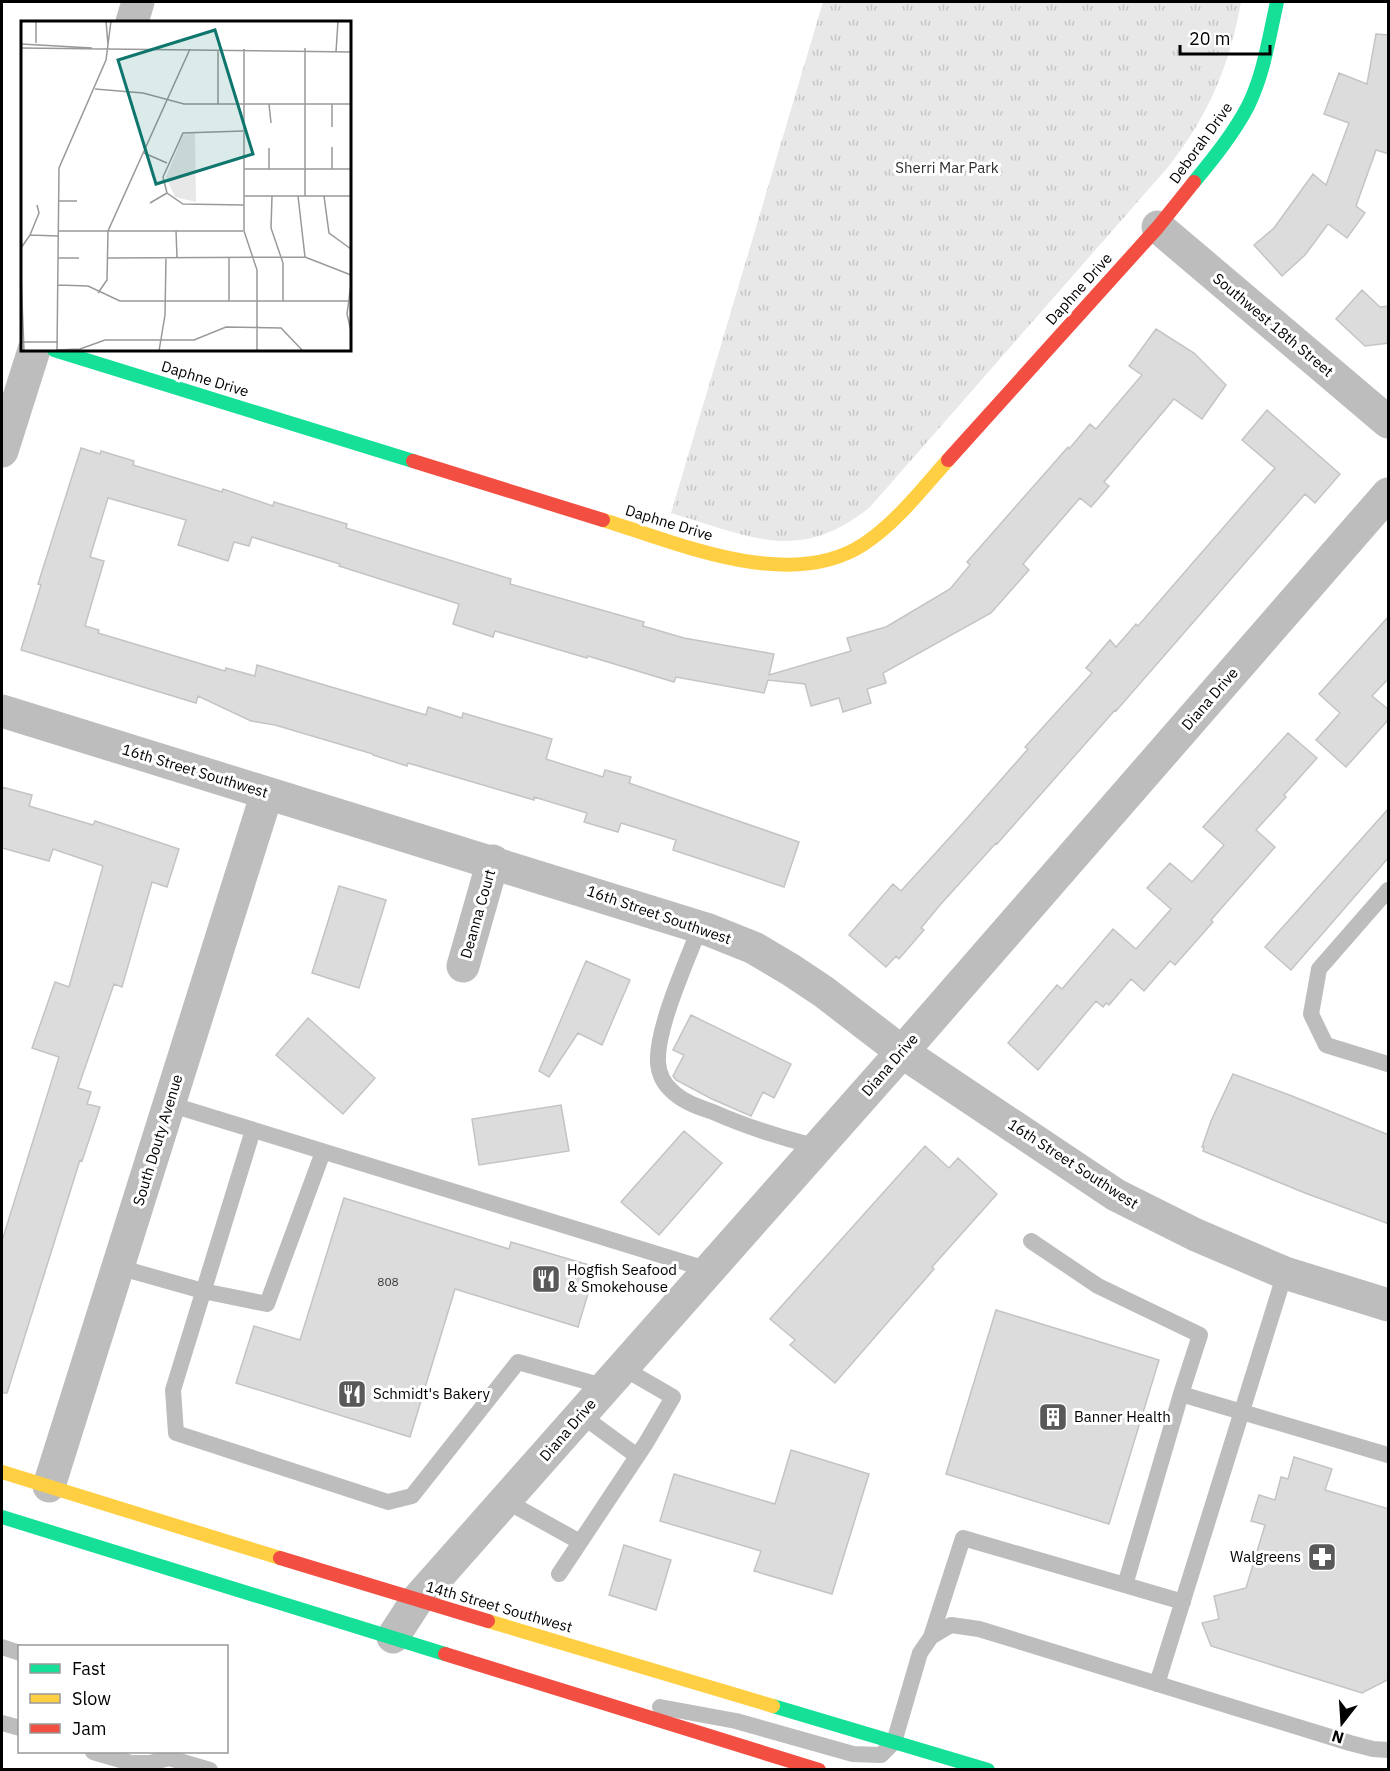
<svg xmlns="http://www.w3.org/2000/svg" width="1390" height="1771" font-family="'IBM Plex Sans',sans-serif">
<style>
.park{fill:url(#park-tufts)}
.building{fill:#dcdcdc;stroke:#c4c4c4;stroke-width:1.5}
.lines{fill:none;stroke-linecap:round;stroke-linejoin:round}
.lane{stroke:#bdbdbd;stroke-width:16}
.street{stroke:#bdbdbd;stroke-width:33}
.fast{stroke:#16e098;stroke-width:14}
.slow{stroke:#ffcf43;stroke-width:14}
.jam{stroke:#f24e42;stroke-width:14}
.labels{text-anchor:middle;stroke-width:6;stroke-linejoin:round;paint-order:stroke}
.number-label{font-size:12px;fill:#373737}
.street-label{font-size:15px;fill:#000;stroke:#fff}
.park-label{font-size:15px;fill:#2d2d2d;stroke:#fff}
.poi-label{font-size:15px;fill:#000;stroke:#fff;text-anchor:start}
.inset-road{fill:none;stroke:#999;stroke-width:1.5}
.view{fill:#0f766e;fill-opacity:0.15;stroke:#0f766e;stroke-width:3}
.inset-edge{fill:none;stroke:#000;stroke-width:3}
</style>
<defs>
<pattern id="park-tufts" width="24" height="20" patternUnits="userSpaceOnUse" patternTransform="scale(1.5)"><rect width="24" height="20" fill="#e8e8e8"/><path d="M3 7l-1-3M5 7V3M7 7l1-3M15 17l-1-3M17 17v-4M19 17l1-3" fill="none" stroke="#c5c5c5"/></pattern>
</defs>
<rect width="100%" height="100%" fill="#fff"/>
<path class="park" d="M 823,2 L 1241,2 C 1230,65 1208,116 1169,166 L 870,507 C 798,565 750,536 671,513 Z"/>
<path class="building" d="M 1376,34 L 1389,35 L 1389,154 L 1376,150 L 1356,206 L 1365,213 L 1347,238 L 1328,224 L 1305,255 L 1282,276 L 1254,245 L 1274,228 L 1313,174 L 1326,185 L 1349,123 L 1324,114 L 1339,73 L 1367,84 Z
M 1362,290 L 1380,307 L 1389,306 L 1389,343 L 1365,346 L 1336,319 Z
M 1156,329 L 1194,353 L 1226,385 L 1202,419 L 1174,399 L 1104,482 L 1109,486 L 1091,507 L 1080,498 L 1041,543 L 1023,564 L 1029,570 L 991,613 L 883,673 L 886,683 L 867,689 L 871,703 L 843,712 L 839,698 L 811,706 L 805,684 L 768,680 L 764,693 L 676,677 L 674,682 L 588,656 L 587,658 L 495,631 L 493,637 L 453,624 L 459,604 L 339,566 L 340,564 L 252,537 L 249,546 L 234,542 L 228,561 L 178,545 L 186,520 L 108,498 L 90,557 L 104,561 L 85,626 L 99,630 L 98,633 L 225,671 L 226,668 L 255,676 L 257,665 L 426,715 L 428,707 L 462,718 L 463,713 L 552,739 L 546,759 L 603,777 L 605,770 L 631,777 L 629,783 L 799,842 L 784,887 L 673,850 L 676,840 L 621,823 L 618,832 L 584,822 L 587,813 L 534,797 L 534,800 L 408,763 L 407,766 L 373,755 L 373,754 L 275,725 L 251,721 L 198,696 L 196,703 L 21,650 L 41,585 L 38,584 L 81,448 L 100,454 L 101,451 L 134,461 L 133,465 L 222,492 L 223,489 L 273,506 L 274,502 L 347,524 L 346,528 L 511,579 L 510,584 L 644,622 L 643,626 L 684,638 L 774,654 L 769,675 L 851,651 L 847,638 L 886,627 L 950,589 L 970,565 L 967,562 L 1068,447 L 1069,449 L 1090,424 L 1096,429 L 1142,375 L 1129,366 Z
M 1267,410 L 1340,474 L 1315,503 L 1305,494 L 1116,711 L 1115,710 L 997,844 L 996,843 L 940,905 L 921,928 L 924,930 L 899,959 L 896,956 L 886,967 L 849,935 L 893,884 L 901,891 L 962,824 L 1028,749 L 1025,747 L 1092,673 L 1086,668 L 1110,640 L 1116,647 L 1136,624 L 1138,626 L 1275,468 L 1242,440 Z
M 1389,616 L 1389,678 L 1372,696 L 1389,710 L 1389,719 L 1346,767 L 1316,740 L 1340,713 L 1319,694 Z
M 1288,733 L 1317,758 L 1284,795 L 1286,797 L 1256,830 L 1275,847 L 1211,920 L 1213,922 L 1175,965 L 1170,961 L 1144,991 L 1131,979 L 1109,1005 L 1106,1003 L 1103,1007 L 1096,1001 L 1038,1070 L 1008,1043 L 1057,985 L 1062,989 L 1113,929 L 1136,949 L 1171,909 L 1147,888 L 1170,863 L 1192,882 L 1224,845 L 1203,827 Z
M 2,787 L 32,795 L 29,806 L 93,825 L 95,821 L 179,849 L 167,887 L 152,882 L 122,987 L 114,984 L 78,1088 L 91,1092 L 87,1104 L 100,1107 L 82,1161 L 80,1160 L 7,1393 L 2,1393 L 2,1241 L 59,1057 L 32,1048 L 55,982 L 69,987 L 103,866 L 53,849 L 49,861 L 2,848 Z
M 1389,808 L 1389,857 L 1291,970 L 1265,947 Z
M 339,886 L 386,900 L 359,988 L 312,973 Z
M 586,961 L 630,980 L 602,1045 L 578,1033 L 549,1077 L 539,1071 Z
M 691,1015 L 791,1064 L 774,1098 L 763,1092 L 751,1116 L 712,1099 L 676,1080 L 673,1076 L 684,1055 L 673,1050 Z
M 308,1018 L 375,1078 L 343,1114 L 276,1055 Z
M 1233,1074 L 1292,1096 L 1389,1135 L 1389,1224 L 1305,1193 L 1203,1151 L 1204,1147 L 1202,1147 L 1211,1121 Z
M 561,1105 L 569,1151 L 479,1165 L 472,1119 Z
M 684,1131 L 722,1163 L 659,1235 L 621,1202 Z
M 925,1146 L 949,1168 L 958,1158 L 997,1194 L 932,1267 L 934,1269 L 835,1383 L 790,1345 L 795,1340 L 770,1319 Z
M 344,1198 L 509,1249 L 511,1242 L 596,1267 L 578,1327 L 455,1289 L 410,1437 L 236,1383 L 254,1326 L 300,1340 Z
M 996,1310 L 1159,1360 L 1109,1524 L 946,1474 Z
M 791,1450 L 869,1474 L 832,1594 L 754,1571 L 761,1551 L 660,1521 L 674,1474 L 775,1504 Z
M 1294,1457 L 1332,1469 L 1325,1490 L 1389,1509 L 1389,1679 L 1362,1693 L 1211,1646 L 1202,1623 L 1219,1619 L 1214,1596 L 1246,1588 L 1265,1525 L 1251,1521 L 1259,1495 L 1275,1500 L 1281,1477 L 1288,1479 Z
M 624,1545 L 671,1560 L 656,1610 L 609,1595 Z"/>
<g class="lines">
<path class="lane" d="M 1388,890 L 1319,969 L 1311,1014 L 1326,1045 L 1388,1064
M 700,927 C 687,961 656,1028 658,1063 C 659,1074 664,1084 672,1091 C 683,1102 699,1107 713,1112 C 747,1127 782,1138 818,1147
M 169,1104 L 709,1270
M 253,1130 L 173,1390 L 176,1433 L 388,1502 L 412,1496 L 518,1362 L 606,1387
M 1031,1241 L 1098,1286 L 1200,1335 L 1181,1394 L 1388,1455
M 118,1267 L 203,1291 L 267,1304 L 323,1152
M 581,1415 L 637,1456
M 506,1501 L 580,1542
M 559,1574 L 646,1443 L 673,1397 L 623,1368
M 1125,1585 L 1183,1602
M 931,1637 L 963,1538 L 1125,1585 L 1181,1394
M 2,1647 L 20,1653
M 1157,1684 L 1285,1273
M 660,1707 L 736,1721 L 853,1754 L 881,1755 L 894,1742 L 920,1653 L 931,1637 L 951,1625 L 979,1629 L 1350,1743 L 1373,1749 L 1388,1750
M 2,1723 L 20,1728
M 93,1752 L 131,1763 L 150,1763 L 169,1758 L 210,1770"/>
<path class="street" d="M 132,22 L 138,2
M 1158,227 L 1388,422
M 2,451 L 34,350
M 2,711 L 709,930 L 754,948 L 791,970 L 824,992 L 902,1052 L 1116,1195 L 1196,1235 L 1285,1273 L 1388,1305
M 463,966 L 493,861
M 49,1486 L 267,793
M 393,1637 L 417,1600 L 902,1052 L 1388,494"/>
<path class="fast" d="M 1194,182 C 1213,159 1234,133 1248,106 C 1264,74 1269,37 1277,2
M 54,350 L 413,461
M 2,1517 L 445,1654
M 773,1706 L 988,1770"/>
<path class="slow" d="M 603,520 C 679,543 790,593 864,544 C 897,522 922,489 948,460
M 2,1472 L 280,1558
M 488,1621 L 773,1706"/>
<path class="jam" d="M 948,460 L 1158,227 L 1194,182
M 413,461 L 603,520
M 280,1558 L 488,1621
M 445,1654 L 819,1770"/>
</g>
<defs>
<g id="restaurant-square" transform="scale(1.5)"><rect x="-9" y="-9" width="18" height="18" rx="4" fill="#595959" stroke="#fff"/><path d="M-5-6h1v4h1v-4h1v4h1v-4h1v5L-1.5 .5V6h-2V.5L-5-1ZM5-6V6H3V1.5H1.5Q1.5-4 5-6Z" fill="#fff"/></g>
<g id="building-square" transform="scale(1.5)"><rect x="-9" y="-9" width="18" height="18" rx="4" fill="#595959" stroke="#fff"/><path d="M-4-6H4V6H1V3H-1V6H-4ZM-2.5-4.3h1.7v1.8h-1.7ZM.8-4.3h1.7v1.8H.8ZM-2.5-1h1.7V.8h-1.7ZM.8-1h1.7V.8H.8Z" fill="#fff"/></g>
<g id="pharmacy-square" transform="scale(1.5)"><rect x="-9" y="-9" width="18" height="18" rx="4" fill="#595959" stroke="#fff"/><path d="M-2-6h4v4h4v4h-4v4h-4v-4h-4v-4h4Z" fill="#fff"/></g>
</defs>
<g fill-rule="evenodd">
<use href="#restaurant-square" x="546" y="1279"/>
<use href="#restaurant-square" x="352" y="1394"/>
<use href="#building-square" x="1053" y="1417"/>
<use href="#pharmacy-square" x="1322" y="1557"/>
</g>
<g class="labels">
<g class="number-label">
<text x="388" y="1286">808</text>
</g>
<g class="street-label">
<text transform="translate(1201 143) rotate(-54)" y="5">Deborah Drive</text>
<text transform="translate(1079 289) rotate(-48)" y="5">Daphne Drive</text>
<text transform="translate(1273 325) rotate(40)" y="5">Southwest 18th Street</text>
<text transform="translate(205 379) rotate(17)" y="5">Daphne Drive</text>
<text transform="translate(669 523) rotate(17)" y="5">Daphne Drive</text>
<text transform="translate(1210 699) rotate(-49)" y="5">Diana Drive</text>
<text transform="translate(195 771) rotate(17)" y="5">16th Street Southwest</text>
<text transform="translate(478 914) rotate(-74)" y="5">Deanna Court</text>
<text transform="translate(659 915) rotate(19)" y="5">16th Street Southwest</text>
<text transform="translate(890 1065) rotate(-49)" y="5">Diana Drive</text>
<text transform="translate(158 1140) rotate(-73)" y="5">South Douty Avenue</text>
<text transform="translate(1073 1164) rotate(33)" y="5">16th Street Southwest</text>
<text transform="translate(568 1430) rotate(-49)" y="5">Diana Drive</text>
<text transform="translate(499 1607) rotate(16)" y="5">14th Street Southwest</text>
</g>
<g class="park-label">
<text x="947" y="173">Sherri Mar Park</text>
</g>
<g class="poi-label">
<text x="567" y="1275">Hogfish Seafood<tspan x="567" dy="17">&amp; Smokehouse</tspan></text>
<text x="373" y="1399">Schmidt's Bakery</text>
<text x="1074" y="1422">Banner Health</text>
<text x="1301" y="1562" text-anchor="end">Walgreens</text>
</g>
</g>
<g transform="translate(21 21)">
<rect width="330" height="330" fill="#fff"/>
<path d="M 174,112 L 175,181 L 154,176 L 145,156 L 162,114 Z" fill="#e8e8e8"/>
<path class="inset-road" d="M 15,0 L 15,22M 85,0 L 87,24M 0,23 L 71,27M 0,27 L 330,31M 284,27 L 284,175M 223,28 L 223,210 L 236,249 L 236,330M 315,31 L 317,0M 74,68 L 122,72 L 163,83 L 330,83M 197,83 L 197,30M 248,83 L 250,102M 311,106 L 311,83M 222,110 L 162,112 L 142,156 L 146,172 L 162,183 L 223,184M 311,126 L 311,148M 123,132 L 146,142M 223,148 L 330,148M 248,148 L 248,127M 223,175 L 330,175M 251,175 L 250,207 L 262,242 L 262,280M 277,175 L 284,236M 303,175 L 308,212 L 330,228M 38,180 L 56,180M 129,182 L 146,172M 38,210 L 222,210M 155,210 L 156,236M 9,214 L 18,192 L 16,184M 0,227 L 9,214 L 37,215M 37,237 L 58,237M 87,237 L 284,236 L 330,254M 0,255 L 3,330M 330,263 L 326,293 L 330,310M 37,264 L 67,265 L 99,280 L 327,280M 77,272 L 86,259 L 87,210 L 169,28M 208,280 L 208,236M 0,321 L 37,321M 36,329 L 59,328 L 84,319 L 173,319 L 205,306 L 260,307 L 282,330M 36,330 L 38,147 L 85,39 L 90,0M 138,330 L 144,294 L 145,236"/>
<path class="view" d="M 194,9 L 232,133 L 135,163 L 97,39 Z"/>
<rect width="330" height="330" class="inset-edge"/>
</g>
<rect width="1390" height="1771" fill="none" stroke="#000000" stroke-width="6"/>
<rect x="18" y="1645" width="210" height="108" fill="#ffffff" stroke="#999999" stroke-width="1.5"/>
<rect x="30" y="1664" width="30" height="9" fill="#16e098" stroke="#999999" stroke-width="1.5"/>
<text x="72" y="1675" font-size="18" fill="#000000">Fast</text>
<rect x="30" y="1694" width="30" height="9" fill="#ffcf43" stroke="#999999" stroke-width="1.5"/>
<text x="72" y="1705" font-size="18" fill="#000000">Slow</text>
<rect x="30" y="1724" width="30" height="9" fill="#f24e42" stroke="#999999" stroke-width="1.5"/>
<text x="72" y="1735" font-size="18" fill="#000000">Jam</text>
<g transform="translate(1342 1723) rotate(197)" stroke="#ffffff" stroke-width="4.5" paint-order="stroke">
<path d="M0-4.5L10 22L0 15L-10 22Z" fill="#000000"/>
<text y="-9" font-size="16" font-weight="bold" text-anchor="middle" fill="#000000">N</text>
</g>
<path d="M1180 45v9h90v-9" fill="none" stroke="#000000" stroke-width="3"/>
<text x="1189" y="45" font-size="18" fill="#000000" stroke="#ffffff" stroke-width="4.5" paint-order="stroke">20 m</text>
</svg>
